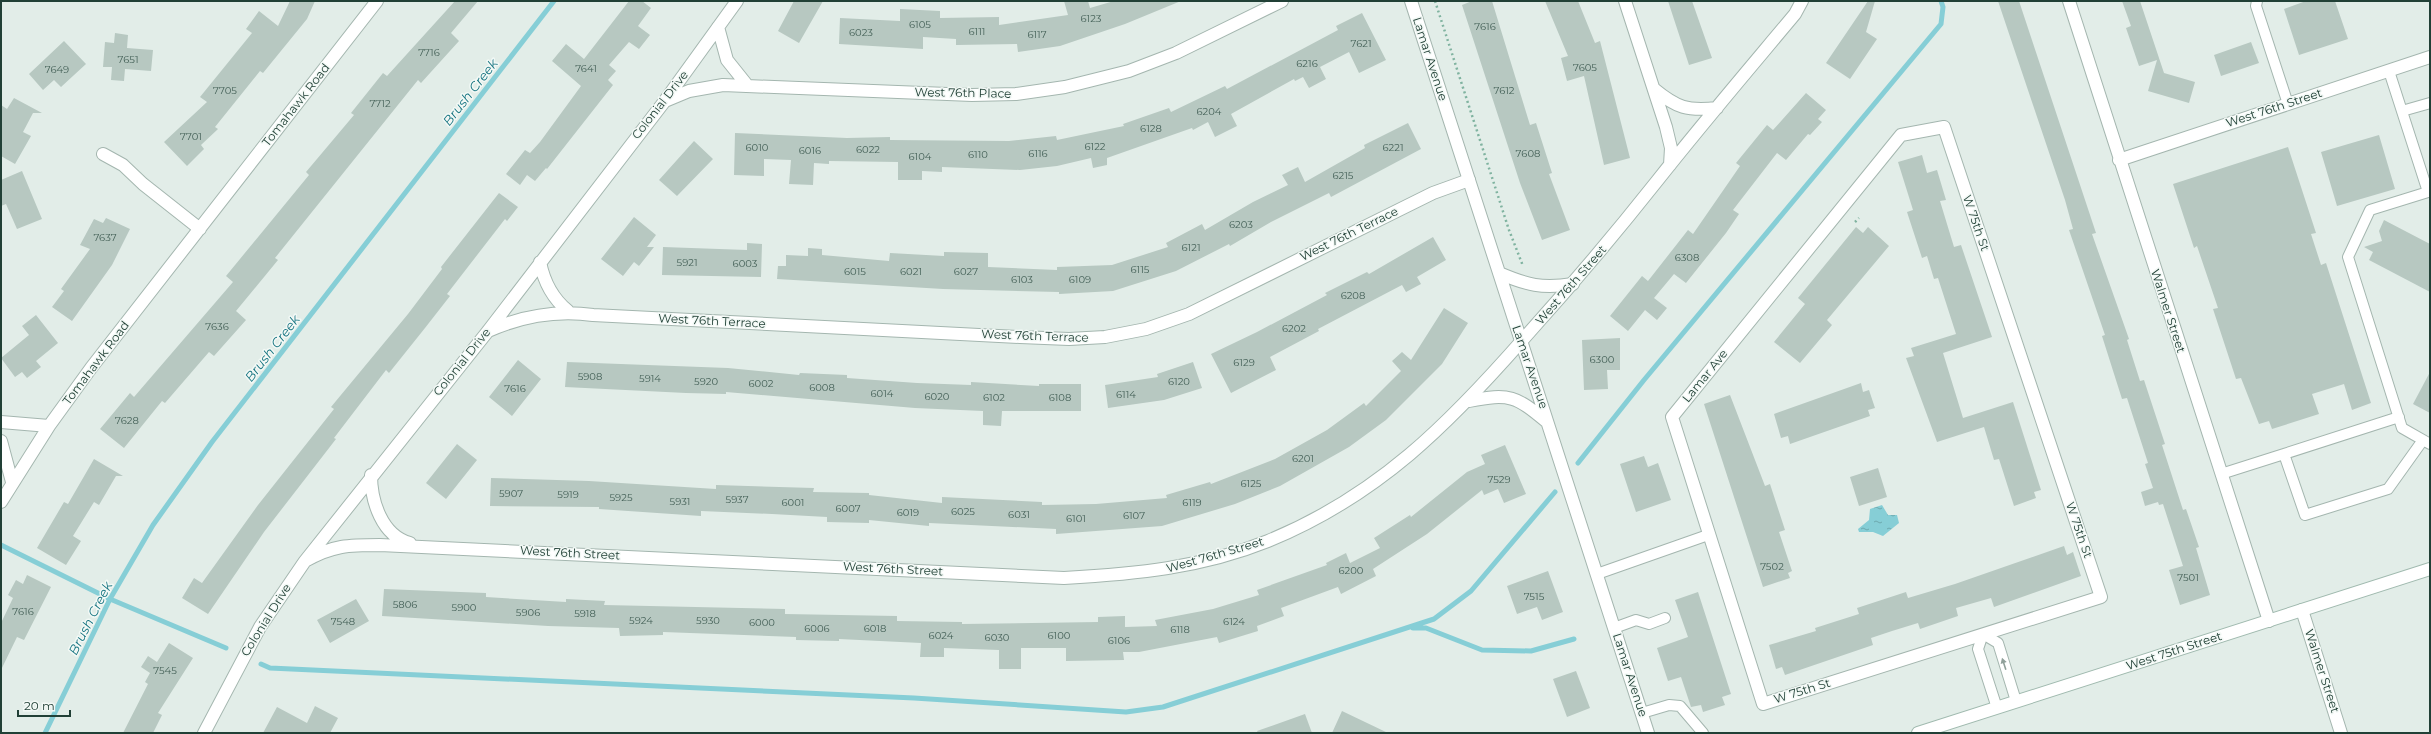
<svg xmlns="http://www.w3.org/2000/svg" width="2431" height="734" font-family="Montserrat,sans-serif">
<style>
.water{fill:url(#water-ripples)}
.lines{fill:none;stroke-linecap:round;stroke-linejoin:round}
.stream{stroke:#86ced6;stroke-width:5}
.building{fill:#b7c8c1}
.service-casing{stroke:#a4b6af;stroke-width:12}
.minor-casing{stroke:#a4b6af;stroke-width:14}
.tertiary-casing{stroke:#a4b6af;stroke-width:14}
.secondary-casing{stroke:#a0baaf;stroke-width:14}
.path{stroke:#80b3a0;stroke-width:2.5;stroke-dasharray:2 3;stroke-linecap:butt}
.service{stroke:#fff;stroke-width:10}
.minor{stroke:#fff;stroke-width:12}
.tertiary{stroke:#fff;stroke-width:12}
.secondary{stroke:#fff;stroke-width:12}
.oneway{fill:#90a09a}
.labels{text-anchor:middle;stroke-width:3;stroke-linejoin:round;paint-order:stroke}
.number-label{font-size:10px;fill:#466259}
.street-label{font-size:12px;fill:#214036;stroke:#f3f9f6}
.water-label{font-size:13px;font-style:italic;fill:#167480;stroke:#f3f9f6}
</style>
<defs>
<pattern id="water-ripples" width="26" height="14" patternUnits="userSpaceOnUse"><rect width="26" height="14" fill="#86ced6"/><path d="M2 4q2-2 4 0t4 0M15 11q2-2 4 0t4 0" fill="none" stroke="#6da9ae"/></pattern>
</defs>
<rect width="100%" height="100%" fill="#e2ede8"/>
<path class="water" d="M 1882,505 L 1888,515 L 1897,515 L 1899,523 L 1883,536 L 1873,532 L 1859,532 L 1858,529 L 1869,520 L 1870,509 Z"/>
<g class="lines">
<path class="stream" d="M 1578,463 L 1644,380 L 1941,24 L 1943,7 L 1941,1
M 1,545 L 110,599 L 226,648
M 1413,628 L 1426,628 L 1482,650 L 1531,651 L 1574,639
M 261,664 L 270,668 L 914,698 L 1126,712 L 1163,707 L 1434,619 L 1471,591 L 1555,492
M 45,733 L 110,599 L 153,525 L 212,442 L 554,1"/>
</g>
<path class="building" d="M 290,1 L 315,1 L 307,19 L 263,73 L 260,71 L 215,127 L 218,129 L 201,145 L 204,149 L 187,166 L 164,142 L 207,102 L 200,97 L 252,33 L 246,29 L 259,11 L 278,26 Z
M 455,1 L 478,1 L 451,33 L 459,41 L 421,83 L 418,80 L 275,258 L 278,260 L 236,311 L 246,320 L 214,356 L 209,352 L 165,403 L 162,401 L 124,448 L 100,429 L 130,393 L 134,397 L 233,282 L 226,276 L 309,175 L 306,172 L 354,115 L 351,113 L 383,73 L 387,76 Z
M 629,1 L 642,1 L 651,8 L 638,26 L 650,35 L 639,49 L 629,42 L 609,65 L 616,71 L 608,80 L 613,85 L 547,169 L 546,168 L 535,181 L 527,175 L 520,185 L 506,174 L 525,150 L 530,153 L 540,142 L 581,86 L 552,61 L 566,44 L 584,59 Z
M 794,1 L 823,1 L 799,43 L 778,31 Z
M 1064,1 L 1088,1 L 1090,8 L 1114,1 L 1181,1 L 1125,24 L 1060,46 L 1018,52 L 1017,44 L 956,45 L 956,39 L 923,37 L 923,49 L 839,44 L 840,18 L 900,21 L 900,9 L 940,11 L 940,18 L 999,17 L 999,25 L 1068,15 Z
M 1472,1 L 1492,1 L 1530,125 L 1536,123 L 1552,173 L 1549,174 L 1570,230 L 1542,240 L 1520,183 L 1462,5 Z
M 1545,1 L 1578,1 L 1595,43 L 1600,41 L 1630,158 L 1604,165 L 1584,76 L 1567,81 L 1561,58 L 1568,56 Z
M 1668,1 L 1692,1 L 1712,58 L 1689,65 Z
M 1868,1 L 1875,1 L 1866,32 L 1877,39 L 1850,79 L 1826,63 Z
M 1998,1 L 2019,1 L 2096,233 L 2092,234 L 2129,339 L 2127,340 L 2140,381 L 2144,380 L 2165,444 L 2162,445 L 2183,510 L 2186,509 L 2199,547 L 2196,548 L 2210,595 L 2180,605 L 2169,570 L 2183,566 L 2163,504 L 2159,505 L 2158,502 L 2145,506 L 2141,492 L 2153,488 L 2145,464 L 2148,463 L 2127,398 L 2122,399 L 2102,336 L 2105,335 L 2069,230 L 2073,229 L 2065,200 Z
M 2122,1 L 2140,1 L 2164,73 L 2195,82 L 2189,103 L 2148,91 L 2157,60 L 2139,66 L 2126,28 L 2131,26 Z
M 2306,1 L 2335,1 L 2348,39 L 2299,55 L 2284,9 Z
M 1362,13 L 1386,60 L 1359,73 L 1349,52 L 1320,67 L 1326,79 L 1309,88 L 1303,77 L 1295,81 L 1294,79 L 1231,114 L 1237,126 L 1215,137 L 1208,122 L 1193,130 L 1192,128 L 1107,158 L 1107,165 L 1093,168 L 1091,158 L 1057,166 L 1020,170 L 942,167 L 942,172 L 922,171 L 922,180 L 898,180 L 898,162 L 829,161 L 829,164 L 814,163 L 813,185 L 789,184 L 791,160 L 764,159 L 764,176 L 734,175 L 735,133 L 847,138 L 890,137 L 890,140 L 1009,141 L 1056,136 L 1057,140 L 1124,126 L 1123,124 L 1169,108 L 1171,112 L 1225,86 L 1227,89 L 1338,30 L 1336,26 Z
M 115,33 L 128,35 L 127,48 L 153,50 L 151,71 L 125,69 L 124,81 L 111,80 L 112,67 L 103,67 L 105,42 L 114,43 Z
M 64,41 L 86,64 L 61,87 L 54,80 L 43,90 L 29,74 Z
M 2251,42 L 2259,63 L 2221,76 L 2214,55 Z
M 1806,93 L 1826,110 L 1818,119 L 1822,122 L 1810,135 L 1808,134 L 1786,160 L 1777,153 L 1733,210 L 1739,214 L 1726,233 L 1686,283 L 1674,274 L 1654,298 L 1667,308 L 1657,320 L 1645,310 L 1628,331 L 1610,316 L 1642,276 L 1648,281 L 1688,230 L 1693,234 L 1740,166 L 1736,163 L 1767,125 L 1773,130 Z
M 14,98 L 42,113 L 33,113 L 23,132 L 31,136 L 15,164 L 1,156 L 1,105 L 7,109 Z
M 1408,123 L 1421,149 L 1331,197 L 1329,193 L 1271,222 L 1230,246 L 1229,244 L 1176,271 L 1113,291 L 1059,294 L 1059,292 L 943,289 L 777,279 L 778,266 L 786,266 L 786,255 L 808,256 L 808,248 L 822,249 L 822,255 L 889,261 L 890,253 L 944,256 L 944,252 L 988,253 L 988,267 L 1057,270 L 1057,267 L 1112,265 L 1168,247 L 1166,243 L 1202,224 L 1205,230 L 1253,202 L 1288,185 L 1282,175 L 1298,167 L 1305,182 L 1365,148 L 1364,145 Z
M 2379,135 L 2395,189 L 2337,206 L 2321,152 Z
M 694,141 L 713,159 L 677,196 L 659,180 Z
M 2288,147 L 2316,233 L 2311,234 L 2321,265 L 2326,263 L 2371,403 L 2352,410 L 2344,384 L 2312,394 L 2319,414 L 2272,429 L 2269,421 L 2259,424 L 2241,378 L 2236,379 L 2213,309 L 2218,308 L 2197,246 L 2194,248 L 2173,184 Z
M 1922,155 L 1927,173 L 1937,170 L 1946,200 L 1940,201 L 1954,247 L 1961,245 L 1992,337 L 1943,353 L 1963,418 L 2013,402 L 2041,490 L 2034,492 L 2036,498 L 2014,506 L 1999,459 L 1994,460 L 1984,427 L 1937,442 L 1906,358 L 1914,356 L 1911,348 L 1956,334 L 1938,278 L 1934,279 L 1927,256 L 1922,258 L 1907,212 L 1913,210 L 1898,162 Z
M 22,171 L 42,219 L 17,229 L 6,204 L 1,206 L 1,180 Z
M 499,193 L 518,207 L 507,221 L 505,219 L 447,294 L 450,296 L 425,328 L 389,373 L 386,370 L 334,438 L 336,439 L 264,532 L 208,614 L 182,598 L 194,578 L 202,583 L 258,505 L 334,409 L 331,407 L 408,314 L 442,269 L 441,267 Z
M 634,217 L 656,235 L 647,247 L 654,247 L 639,266 L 634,262 L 623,276 L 601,259 Z
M 106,218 L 130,229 L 112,265 L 72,321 L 52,307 L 64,291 L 61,289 L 90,249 L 80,245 L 94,219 L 103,223 Z
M 2384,220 L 2430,244 L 2430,292 L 2369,260 L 2373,252 L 2364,247 L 2382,241 L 2379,231 Z
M 1856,227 L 1863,233 L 1868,227 L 1889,246 L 1827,320 L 1832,325 L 1800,363 L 1774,342 L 1805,304 L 1798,298 Z
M 1433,237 L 1446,260 L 1417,277 L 1421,284 L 1406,292 L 1402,285 L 1318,329 L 1319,331 L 1270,357 L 1276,370 L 1231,393 L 1211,354 L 1257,332 L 1327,295 L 1325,293 L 1367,272 L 1369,274 Z
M 747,243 L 762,244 L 761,277 L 662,275 L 663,247 L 747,250 Z
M 1444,308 L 1468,323 L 1442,364 L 1386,420 L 1349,447 L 1280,486 L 1235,504 L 1162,526 L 1056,534 L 1056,529 L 929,523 L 929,526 L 869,520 L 869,523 L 827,522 L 827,517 L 772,514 L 701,511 L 701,516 L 599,509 L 599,507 L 490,506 L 491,478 L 589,481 L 716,489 L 716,485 L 814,488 L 813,492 L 869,493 L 869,495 L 942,503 L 942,497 L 1042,502 L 1042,505 L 1096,504 L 1167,498 L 1166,495 L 1210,482 L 1211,484 L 1275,459 L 1327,430 L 1364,403 L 1366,406 L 1401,371 L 1392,361 L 1402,352 L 1411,360 Z
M 36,315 L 58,343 L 36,361 L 41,367 L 27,378 L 22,372 L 15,377 L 1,358 L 29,335 L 22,326 Z
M 1620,338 L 1620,370 L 1607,370 L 1608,389 L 1584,390 L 1582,340 Z
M 518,360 L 541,379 L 512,416 L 489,397 Z
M 567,362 L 728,368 L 799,375 L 800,373 L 847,375 L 847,378 L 917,383 L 971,385 L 971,382 L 1039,386 L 1039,384 L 1081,384 L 1081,411 L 1002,411 L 1001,426 L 983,425 L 983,411 L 915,408 L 726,392 L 726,394 L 686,393 L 565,387 Z
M 1193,362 L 1202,388 L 1164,400 L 1108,408 L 1105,385 L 1158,377 L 1157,374 Z
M 2430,372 L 2430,413 L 2413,404 Z
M 1861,383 L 1863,392 L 1869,390 L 1875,408 L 1868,410 L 1870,416 L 1790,444 L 1788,436 L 1781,438 L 1774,414 Z
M 1730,395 L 1765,486 L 1770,484 L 1785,530 L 1779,532 L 1792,571 L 1788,573 L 1790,578 L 1763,587 L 1704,404 Z
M 457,444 L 477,460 L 446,499 L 426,483 Z
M 1505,445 L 1526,494 L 1504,503 L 1498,489 L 1484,495 L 1482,490 L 1427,534 L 1373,569 L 1376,576 L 1341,594 L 1338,587 L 1281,608 L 1284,616 L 1257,626 L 1258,631 L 1219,643 L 1217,637 L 1139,652 L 1123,652 L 1124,660 L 1066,661 L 1066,648 L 1021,648 L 1021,669 L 999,669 L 999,650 L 944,648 L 944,657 L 920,657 L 921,643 L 839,639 L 839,641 L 796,640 L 796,637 L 663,632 L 663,635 L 620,636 L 619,628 L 548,626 L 382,616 L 384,589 L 486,593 L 486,597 L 566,602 L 566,599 L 605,601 L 604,605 L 785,609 L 785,614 L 897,616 L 897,621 L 962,622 L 962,624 L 1098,622 L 1098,617 L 1125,616 L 1125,627 L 1157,626 L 1155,620 L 1213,609 L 1259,595 L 1257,590 L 1327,565 L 1326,563 L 1346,553 L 1350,563 L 1380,548 L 1374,538 L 1410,515 L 1411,517 L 1467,472 L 1485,464 L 1481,455 Z
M 1644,456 L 1648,467 L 1658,463 L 1671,500 L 1636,512 L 1620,464 Z
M 94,459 L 123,476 L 116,476 L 99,505 L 94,502 L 73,536 L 81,541 L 66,565 L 37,548 L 64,502 L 68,504 Z
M 1878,468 L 1887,497 L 1859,506 L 1850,477 Z
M 2064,546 L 2067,555 L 2073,552 L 2081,576 L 1994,607 L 1991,598 L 1956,608 L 1958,616 L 1920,629 L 1918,623 L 1892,631 L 1871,638 L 1873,645 L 1785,675 L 1782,667 L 1776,669 L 1769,645 L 1816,631 L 1815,628 L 1859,614 L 1857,608 L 1906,592 L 1908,598 L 1955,584 Z
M 1548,571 L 1563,612 L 1542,620 L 1537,607 L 1517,614 L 1507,586 Z
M 27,575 L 51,587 L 24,640 L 17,637 L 1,670 L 1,623 L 13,598 L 8,595 L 16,580 L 23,584 Z
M 1698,592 L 1731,694 L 1722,697 L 1725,705 L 1703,712 L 1701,705 L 1691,707 L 1681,677 L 1668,681 L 1657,648 L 1688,637 L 1675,600 Z
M 356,599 L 369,621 L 330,643 L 317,620 Z
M 169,643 L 193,658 L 158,713 L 162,715 L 153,733 L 123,733 L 148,684 L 145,682 L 150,673 L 141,667 L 148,656 L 157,662 Z
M 1576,671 L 1590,708 L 1567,717 L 1553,679 Z
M 315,706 L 338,718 L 330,733 L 263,733 L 277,707 L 307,723 Z
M 1342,711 L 1388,733 L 1332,733 Z
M 1305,714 L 1312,733 L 1258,733 L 1257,731 Z"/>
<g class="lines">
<g class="service-casing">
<path id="service" d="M 2257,1 L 2256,6 L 2288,104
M 2389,71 L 2428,192 L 2370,210 L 2348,257 L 2402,428 L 2430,444
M 2402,111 L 2430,103
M 2399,417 L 2284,454 L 2305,515 L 2388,489 L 2423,440
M 2221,474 L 2284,454
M 1597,574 L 1708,535
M 1614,628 L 1636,620 L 1649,624 L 1665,618
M 1997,708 L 1978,649 L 1983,634 L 1998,643 L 2016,701
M 1642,713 L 1669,705 L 1680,706 L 1703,733"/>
</g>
<g class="minor-casing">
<path id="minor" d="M 1625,1 L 1666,127 L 1671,148 L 1670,165
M 2069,1 L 2269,621
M 718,27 L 727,60 L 747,85
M 1654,89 C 1677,108 1687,111 1717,108
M 665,101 L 689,91 L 723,85 L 972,95 L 1016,94 L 1065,87 L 1129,71 L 1176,53 L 1282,1
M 1944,127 L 2101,597 L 1763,704 L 1672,417 L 1901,135 Z
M 103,154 L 123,165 L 143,184 L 200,229
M 2119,160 L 2430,57
M 540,262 C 544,282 552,298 568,311
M 488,331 C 522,316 557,310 593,315 L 1020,337 L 1069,339 L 1105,337 L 1146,329 L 1189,314 L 1433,193 L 1469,180
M 1,422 L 49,426
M 1,441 L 12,482
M 371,475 C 371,501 382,536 410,543
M 1,502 L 49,426 L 91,368 L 377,1
M 305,561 C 333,545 349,545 380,545 L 1064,578 C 1135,574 1201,568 1268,541 C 1378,496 1449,424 1526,336 C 1571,286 1615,234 1657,181 C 1702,124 1749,69 1795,14 L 1802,1
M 2302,610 L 2341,733
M 204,733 L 260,627 L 305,561 L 488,331 L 664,102 L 737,1"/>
</g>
<g class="tertiary-casing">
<path id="tertiary" d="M 1411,1 L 1648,733
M 1499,273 C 1527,285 1542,289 1573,284
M 1469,401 C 1510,393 1516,396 1547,422"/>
</g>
<g class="secondary-casing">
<path id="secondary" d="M 1918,733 L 2430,569"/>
</g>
<path class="path" d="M 1435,1 L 1509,230 L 1523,266
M 1855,222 L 1859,218"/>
<use href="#service" class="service"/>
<use href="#minor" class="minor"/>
<use href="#tertiary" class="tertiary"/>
<use href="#secondary" class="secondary"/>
</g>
<defs><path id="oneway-solid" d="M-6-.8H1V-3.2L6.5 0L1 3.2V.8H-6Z"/></defs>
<use class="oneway" href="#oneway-solid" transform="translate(2004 664) rotate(-108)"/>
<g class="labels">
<g class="number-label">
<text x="1091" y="22">6123</text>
<text x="920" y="28">6105</text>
<text x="1485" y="30">7616</text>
<text x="977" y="35">6111</text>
<text x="861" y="36">6023</text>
<text x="1037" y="38">6117</text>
<text x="1361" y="47">7621</text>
<text x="429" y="56">7716</text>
<text x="128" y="63">7651</text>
<text x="1307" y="67">6216</text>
<text x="1585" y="71">7605</text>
<text x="586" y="72">7641</text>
<text x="57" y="73">7649</text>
<text x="225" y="94">7705</text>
<text x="1504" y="94">7612</text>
<text x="380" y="107">7712</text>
<text x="1209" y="115">6204</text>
<text x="1151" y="132">6128</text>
<text x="191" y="140">7701</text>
<text x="1095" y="150">6122</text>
<text x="757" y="151">6010</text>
<text x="1393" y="151">6221</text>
<text x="868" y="153">6022</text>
<text x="810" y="154">6016</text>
<text x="1038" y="157">6116</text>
<text x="1528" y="157">7608</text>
<text x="978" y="158">6110</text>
<text x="920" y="160">6104</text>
<text x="1343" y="179">6215</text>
<text x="1241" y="228">6203</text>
<text x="105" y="241">7637</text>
<text x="1191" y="251">6121</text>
<text x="1687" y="261">6308</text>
<text x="687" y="266">5921</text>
<text x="745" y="267">6003</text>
<text x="1140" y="273">6115</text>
<text x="855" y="275">6015</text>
<text x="911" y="275">6021</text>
<text x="966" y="275">6027</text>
<text x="1022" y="283">6103</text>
<text x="1080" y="283">6109</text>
<text x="1353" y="299">6208</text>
<text x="217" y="330">7636</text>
<text x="1294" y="332">6202</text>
<text x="1602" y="363">6300</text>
<text x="1244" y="366">6129</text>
<text x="590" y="380">5908</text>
<text x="650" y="382">5914</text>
<text x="706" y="385">5920</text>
<text x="1179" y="385">6120</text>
<text x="761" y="387">6002</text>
<text x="822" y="391">6008</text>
<text x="515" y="392">7616</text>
<text x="882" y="397">6014</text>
<text x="1126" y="398">6114</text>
<text x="937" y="400">6020</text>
<text x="994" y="401">6102</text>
<text x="1060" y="401">6108</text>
<text x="127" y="424">7628</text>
<text x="1303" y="462">6201</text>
<text x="1499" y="483">7529</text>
<text x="1251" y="487">6125</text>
<text x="511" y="497">5907</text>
<text x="568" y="498">5919</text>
<text x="621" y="501">5925</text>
<text x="737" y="503">5937</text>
<text x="680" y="505">5931</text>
<text x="793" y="506">6001</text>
<text x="1192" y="506">6119</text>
<text x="848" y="512">6007</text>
<text x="963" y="515">6025</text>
<text x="908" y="516">6019</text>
<text x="1019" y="518">6031</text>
<text x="1134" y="519">6107</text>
<text x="1076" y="522">6101</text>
<text x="1772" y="570">7502</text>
<text x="1351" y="574">6200</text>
<text x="2188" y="581">7501</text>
<text x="1534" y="600">7515</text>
<text x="405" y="608">5806</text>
<text x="464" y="611">5900</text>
<text x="23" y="615">7616</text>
<text x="528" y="616">5906</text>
<text x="585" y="617">5918</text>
<text x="641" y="624">5924</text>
<text x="708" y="624">5930</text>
<text x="343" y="625">7548</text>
<text x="1234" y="625">6124</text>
<text x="762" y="626">6000</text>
<text x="817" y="632">6006</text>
<text x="875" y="632">6018</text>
<text x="1180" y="633">6118</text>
<text x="941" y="639">6024</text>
<text x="1059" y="639">6100</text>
<text x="997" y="641">6030</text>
<text x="1119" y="644">6106</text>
<text x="165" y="674">7545</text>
</g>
<g class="street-label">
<text transform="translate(1430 59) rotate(72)" y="4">Lamar Avenue</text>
<text transform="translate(963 93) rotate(1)" y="4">West 76th Place</text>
<text transform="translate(296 105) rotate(-52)" y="4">Tomahawk Road</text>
<text transform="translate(660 105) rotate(-52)" y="4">Colonial Drive</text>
<text transform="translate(2274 108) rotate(-18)" y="4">West 76th Street</text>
<text transform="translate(1976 223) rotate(71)" y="4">W 75th St</text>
<text transform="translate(1349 234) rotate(-26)" y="4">West 76th Terrace</text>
<text transform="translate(1571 285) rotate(-49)" y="4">West 76th Street</text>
<text transform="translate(2168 311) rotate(72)" y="4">Walmer Street</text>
<text transform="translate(712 321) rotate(3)" y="4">West 76th Terrace</text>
<text transform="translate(1035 336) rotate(2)" y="4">West 76th Terrace</text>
<text transform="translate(462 362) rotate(-51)" y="4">Colonial Drive</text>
<text transform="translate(96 363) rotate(-53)" y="4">Tomahawk Road</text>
<text transform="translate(1530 367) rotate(71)" y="4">Lamar Avenue</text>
<text transform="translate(1705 376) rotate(-51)" y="4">Lamar Ave</text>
<text transform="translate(2079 530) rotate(71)" y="4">W 75th St</text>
<text transform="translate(570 553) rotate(3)" y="4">West 76th Street</text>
<text transform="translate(1215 555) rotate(-16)" y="4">West 76th Street</text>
<text transform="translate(893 569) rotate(3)" y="4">West 76th Street</text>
<text transform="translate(266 620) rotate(-58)" y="4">Colonial Drive</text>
<text transform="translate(2174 651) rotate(-18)" y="4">West 75th Street</text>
<text transform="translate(2322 671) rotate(72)" y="4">Walmer Street</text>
<text transform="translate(1630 675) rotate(72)" y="4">Lamar Avenue</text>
<text transform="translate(1802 691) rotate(-17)" y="4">W 75th St</text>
</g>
<g class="water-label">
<text transform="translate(470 92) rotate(-52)" y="5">Brush Creek</text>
<text transform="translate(272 348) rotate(-52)" y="5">Brush Creek</text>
<text transform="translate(90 618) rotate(-63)" y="5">Brush Creek</text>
</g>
</g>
<rect width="2431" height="734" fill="none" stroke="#214036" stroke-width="4"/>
<path d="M18 710v6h52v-6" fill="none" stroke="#214036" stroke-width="2"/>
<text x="24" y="710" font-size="12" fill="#214036" stroke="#f3f9f6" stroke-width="3" paint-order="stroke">20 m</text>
</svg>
